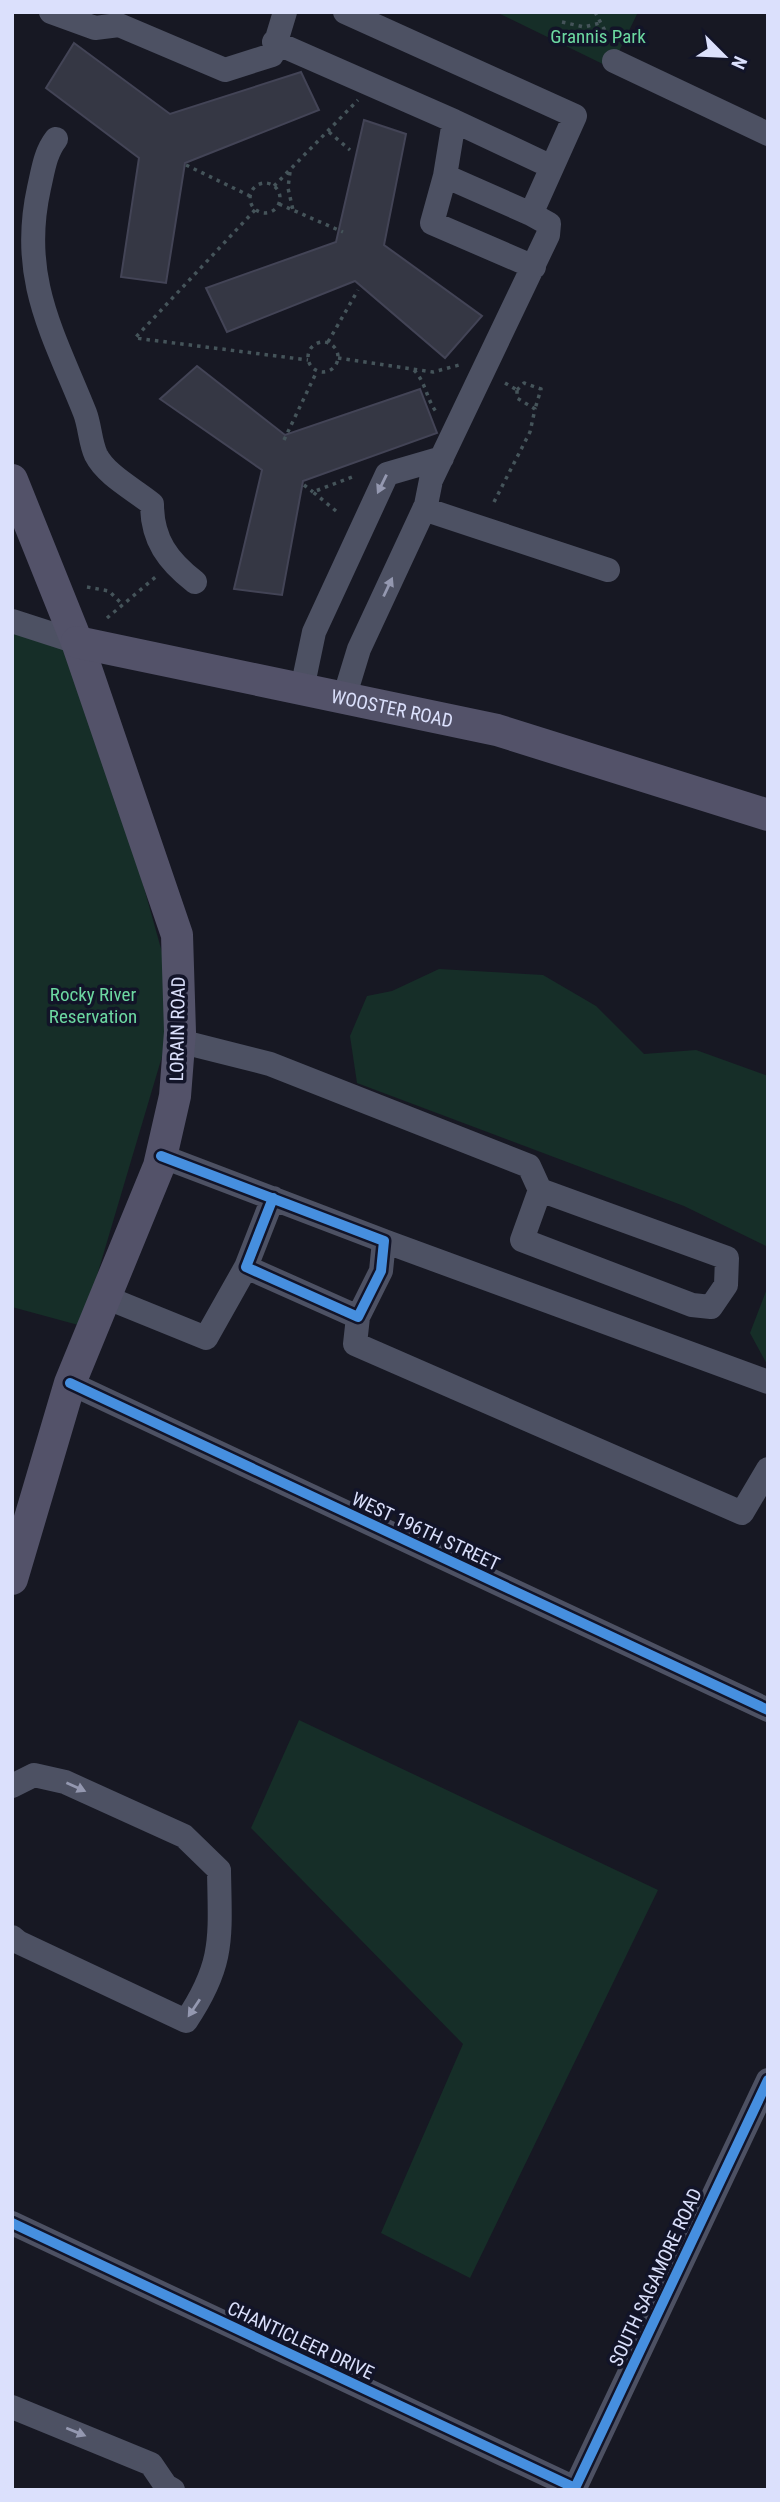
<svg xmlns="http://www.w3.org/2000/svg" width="780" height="2502" font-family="'Roboto Condensed',sans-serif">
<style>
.green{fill:#162e28}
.building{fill:#353744;stroke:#434456;stroke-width:2}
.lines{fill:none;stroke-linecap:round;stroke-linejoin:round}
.path{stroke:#45545a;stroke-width:3.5;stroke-dasharray:3.5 5;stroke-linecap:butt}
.minor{stroke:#4d5163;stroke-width:24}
.major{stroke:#535269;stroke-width:32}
.cycleway-casing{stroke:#121428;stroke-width:15}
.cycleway{stroke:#468fdf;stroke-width:10}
.oneway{fill:#9498b0}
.labels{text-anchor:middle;stroke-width:7;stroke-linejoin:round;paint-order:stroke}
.park-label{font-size:19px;fill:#6cd8a1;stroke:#121428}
.street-label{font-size:19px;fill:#dbe0fc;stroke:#121428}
</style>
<rect width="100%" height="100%" fill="#171823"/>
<path class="green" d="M 496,12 L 638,12 L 611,68 Z
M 12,623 L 76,644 L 177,1006 L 82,1326 L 12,1307 Z
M 439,969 L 543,975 L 596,1006 L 644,1054 L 696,1050 L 768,1076 L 768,1247 L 684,1206 L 357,1083 L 350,1036 L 367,996 L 392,991 Z
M 768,1286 L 768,1366 L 750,1333 Z
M 299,1720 L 658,1890 L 470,2278 L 381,2233 L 463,2044 L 251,1828 Z"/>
<path class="building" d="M 74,43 L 170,114 L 301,72 L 319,110 L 185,163 L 166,283 L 121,277 L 139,158 L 46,88 Z
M 364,120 L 406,134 L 384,245 L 482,316 L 445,358 L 355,281 L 227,332 L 206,288 L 336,242 Z
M 197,366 L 285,435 L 420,389 L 437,433 L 303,481 L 282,595 L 234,589 L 262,470 L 160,399 Z"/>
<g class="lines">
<path class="path" d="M 595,12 L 611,42
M 562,22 L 584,27 L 600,23
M 329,132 L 350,150
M 186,165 L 250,196
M 290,172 L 288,188 L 293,210
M250 198a15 15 0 1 1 30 0a15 15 0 1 1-30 0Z
M 274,186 L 358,100
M 279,204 L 343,232
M 255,210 L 135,338 L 308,360
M308 357a15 15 0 1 1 30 0a15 15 0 1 1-30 0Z
M 328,342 L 358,290
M 338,358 L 433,372 L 463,364
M 414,370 C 427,384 426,400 438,414
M 505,383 L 517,390
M 517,390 L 524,383 L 541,389 L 535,409
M 284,440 L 317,371
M 304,485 L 313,492
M 494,502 L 530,432 L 535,409 L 517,398 L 517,390
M 336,511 L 313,492 L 352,477
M 87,587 L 109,591 L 123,605
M 107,618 L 158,575"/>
<path class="minor" d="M 51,12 L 95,28 L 119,25 L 225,70 L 272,55 L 285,12
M 274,42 L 454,121 L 445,176 L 531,214 L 575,116 L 345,12
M 614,61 L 768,134
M 454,121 L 552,167
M 56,139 C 45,153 43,171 39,188 C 19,278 53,333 85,413 C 90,426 90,442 96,455 C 106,475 135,490 152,504 C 152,540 168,561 195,582
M 445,176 L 432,223 L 534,267
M 424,509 L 608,570
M 12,621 L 77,642
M 302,689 L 314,632 L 387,474 L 442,458
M 344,698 L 359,649 L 426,505 L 431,480 L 548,235 L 549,224 L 531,214
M 179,1041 L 270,1064 L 529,1166 L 540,1190 L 727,1258 L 726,1285 L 711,1307 L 692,1305 L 522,1240 L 540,1190
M 161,1156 L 384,1241 L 381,1271 L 358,1317 L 246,1267 L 273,1198
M 384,1241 L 768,1382
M 105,1297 L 206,1338 L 246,1267
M 358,1317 L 355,1344 L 742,1513 L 768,1469
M 70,1383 L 768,1710
M 12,1786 L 34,1775 L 65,1782 L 184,1836 L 219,1870 C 220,1937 225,1963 186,2021 L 18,1942 L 12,1937
M 12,2223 L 575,2488
M 12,2407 L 151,2464 L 166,2486 L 173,2490
M 574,2490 L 768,2080"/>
<g class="major">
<path d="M 12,480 L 77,642 L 177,935 L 180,1032 L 175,1096 L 159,1166 L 70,1383 L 12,1579"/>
<path id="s1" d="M 77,642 L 497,730 L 768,815"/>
</g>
<g class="cycleway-casing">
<path id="cycleway" d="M 161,1156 L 384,1241 L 381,1271 L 358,1317 L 246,1267 L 273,1198
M 70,1383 L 768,1710
M 12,2223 L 575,2488
M 574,2490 L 768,2080"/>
</g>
<use href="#cycleway" class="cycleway"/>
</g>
<defs><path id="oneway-solid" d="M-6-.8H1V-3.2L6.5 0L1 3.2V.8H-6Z" transform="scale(1.75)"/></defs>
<g class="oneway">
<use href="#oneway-solid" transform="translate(382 484) rotate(116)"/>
<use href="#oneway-solid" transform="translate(388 587) rotate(-65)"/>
<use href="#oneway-solid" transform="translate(76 1787) rotate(24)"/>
<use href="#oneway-solid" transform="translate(194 2008) rotate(124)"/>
<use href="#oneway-solid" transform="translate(76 2432) rotate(22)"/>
</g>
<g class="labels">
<g class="park-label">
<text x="598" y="43">Grannis Park</text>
<text x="93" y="1001">Rocky River<tspan x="93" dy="22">Reservation</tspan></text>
</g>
<g class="street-label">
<text dy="7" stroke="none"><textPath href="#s1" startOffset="322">WOOSTER ROAD</textPath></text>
<text transform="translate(177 1029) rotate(-89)" y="7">LORAIN ROAD</text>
<text transform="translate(426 1531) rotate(25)" y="7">WEST 196TH STREET</text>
<text transform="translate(655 2277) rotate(-65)" y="7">SOUTH SAGAMORE ROAD</text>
<text transform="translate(301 2340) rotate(25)" y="7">CHANTICLEER DRIVE</text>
</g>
</g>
<rect width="780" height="2502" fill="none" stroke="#dbe0fc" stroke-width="28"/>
<g transform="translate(724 56) rotate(114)" stroke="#121428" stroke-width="5" paint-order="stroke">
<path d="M0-5L12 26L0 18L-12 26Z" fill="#dbe0fc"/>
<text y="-10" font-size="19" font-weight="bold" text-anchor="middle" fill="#dbe0fc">N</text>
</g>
</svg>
